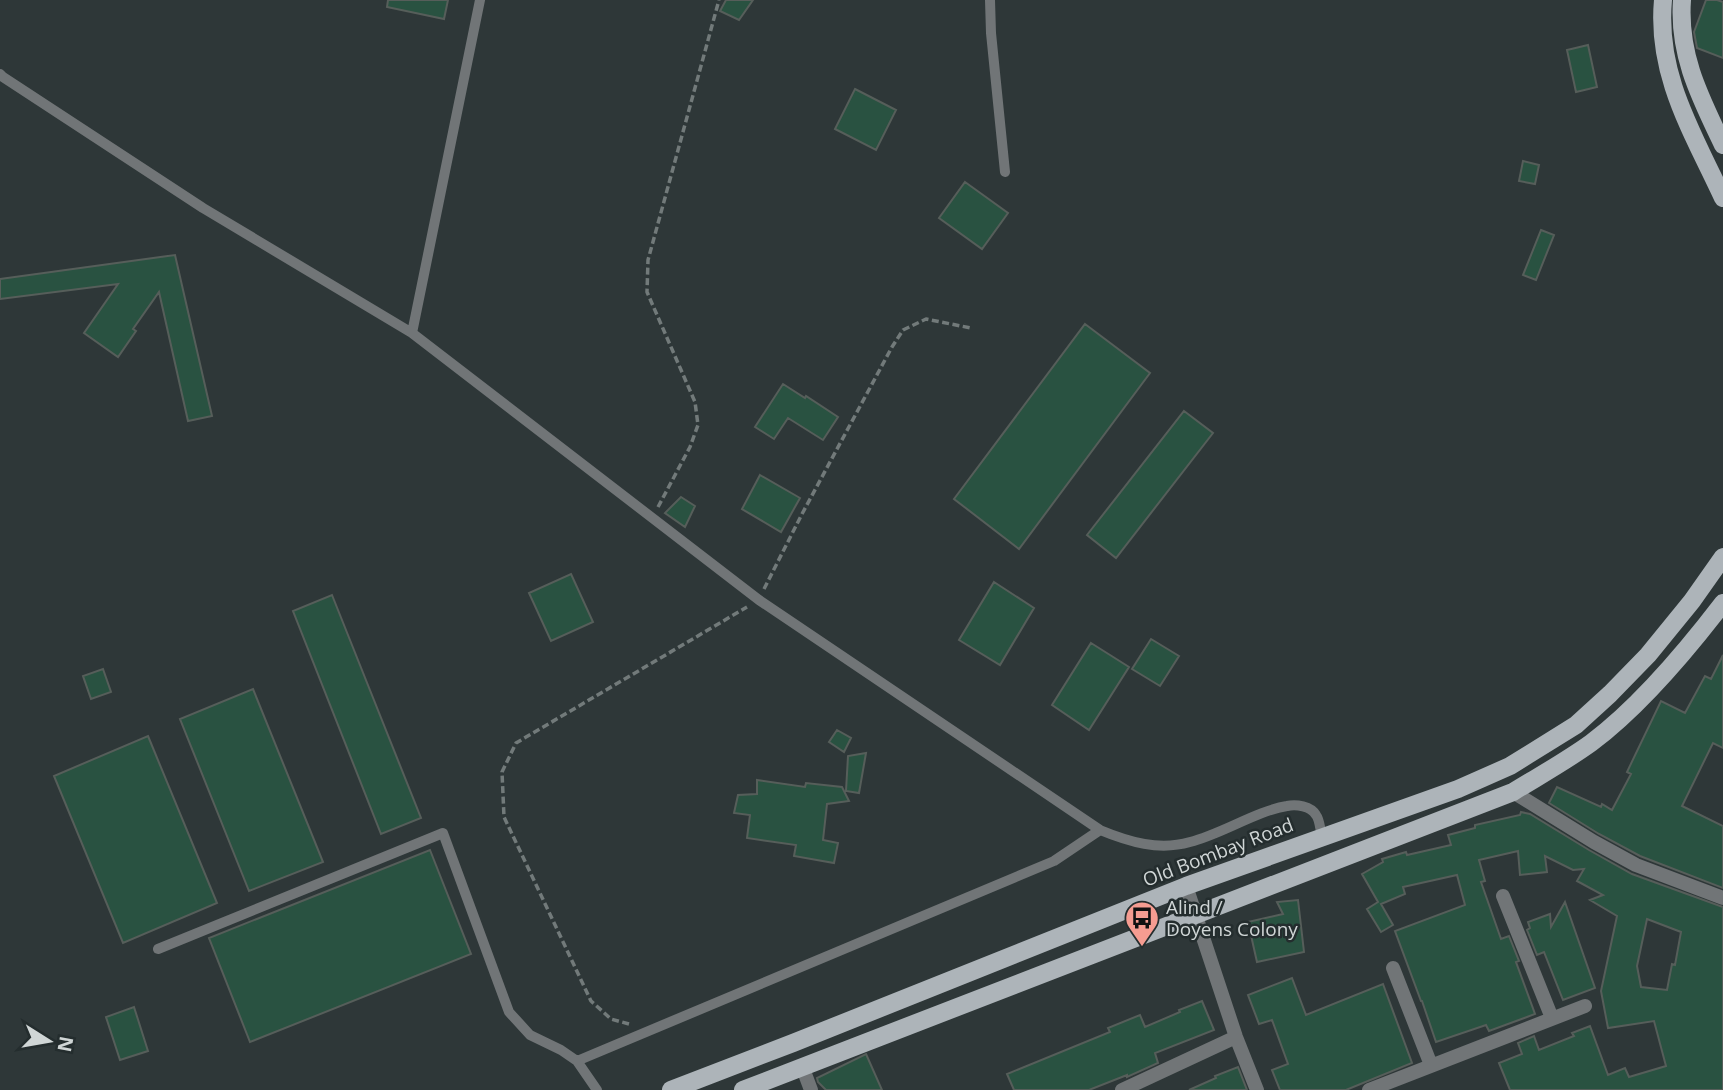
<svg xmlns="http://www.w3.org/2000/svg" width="1723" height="1090" font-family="'Open Sans',sans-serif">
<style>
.building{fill:#295241;stroke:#565e5a;stroke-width:2;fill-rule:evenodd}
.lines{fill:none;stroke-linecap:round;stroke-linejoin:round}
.path{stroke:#727a7a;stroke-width:3.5;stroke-dasharray:7 3.5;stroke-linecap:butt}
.lane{stroke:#717577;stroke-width:10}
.street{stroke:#717577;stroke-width:14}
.primary{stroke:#adb4b9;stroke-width:18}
.labels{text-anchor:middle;stroke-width:5;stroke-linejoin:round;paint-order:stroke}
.street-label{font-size:19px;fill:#d0d6d6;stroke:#242d2e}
.poi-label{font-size:19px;fill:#d0d6d6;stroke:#242d2e;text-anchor:start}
</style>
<rect width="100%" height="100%" fill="#2e3738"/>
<path class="building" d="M 388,0 L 448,0 L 444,19 L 387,7 Z
M 726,0 L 753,0 L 739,20 L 720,11 Z
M 1706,0 L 1717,0 L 1723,2 L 1723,58 L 1697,48 L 1694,32 Z
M 1588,45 L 1597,87 L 1576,92 L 1567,50 Z
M 855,89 L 896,110 L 876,150 L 835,129 Z
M 1523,161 L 1539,165 L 1535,184 L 1519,181 Z
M 965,182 L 1008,213 L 982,249 L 939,218 Z
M 1541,230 L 1554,235 L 1536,280 L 1523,275 Z
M 175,255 L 212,416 L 188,421 L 159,292 L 133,329 L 136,331 L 118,357 L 84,333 L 118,284 L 0,299 L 0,279 Z
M 1085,324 L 1150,373 L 1019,549 L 954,499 Z
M 783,384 L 805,398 L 806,396 L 838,417 L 823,440 L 788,418 L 774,439 L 755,427 Z
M 1184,411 L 1213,433 L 1116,558 L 1087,535 Z
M 760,475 L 800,498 L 781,532 L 742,509 Z
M 681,497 L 695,506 L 685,527 L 665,513 Z
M 571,574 L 593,622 L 551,641 L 529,593 Z
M 994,582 L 1034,608 L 1000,665 L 959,640 Z
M 332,595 L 421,818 L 381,834 L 293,611 Z
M 1151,639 L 1179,656 L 1160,686 L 1132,669 Z
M 1091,643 L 1129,667 L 1089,730 L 1052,705 Z
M 1723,655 L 1723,748 L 1713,743 L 1682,806 L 1723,826 L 1723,888 L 1640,856 L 1599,834 L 1549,803 L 1557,787 L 1601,807 L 1602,804 L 1612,810 L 1631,774 L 1627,772 L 1661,701 L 1685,713 L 1705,676 L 1711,679 Z
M 103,669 L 111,692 L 91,699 L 83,676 Z
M 253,689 L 323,862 L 249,891 L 180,719 Z
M 837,730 L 851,738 L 844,752 L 829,742 Z
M 148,736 L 217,903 L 123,943 L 54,776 Z
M 866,753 L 859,793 L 846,791 L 848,756 Z
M 757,780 L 805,787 L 806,783 L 842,787 L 849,801 L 827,804 L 823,840 L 838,843 L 834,863 L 794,856 L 796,845 L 747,838 L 750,815 L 734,813 L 738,795 L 757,794 Z
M 1521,812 L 1530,814 L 1589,850 L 1632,874 L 1723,907 L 1723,1090 L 1510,1090 L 1499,1063 L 1522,1054 L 1518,1043 L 1534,1036 L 1539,1050 L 1574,1036 L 1572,1033 L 1590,1026 L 1608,1075 L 1625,1068 L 1629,1077 L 1666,1066 L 1654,1021 L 1608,1028 L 1601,991 L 1617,916 L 1590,900 L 1603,895 L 1577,881 L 1584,869 L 1573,870 L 1545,856 L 1547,872 L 1520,875 L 1518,851 L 1479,860 L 1485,881 L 1481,882 L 1501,939 L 1509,936 L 1519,961 L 1516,962 L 1535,1014 L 1489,1031 L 1486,1025 L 1436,1042 L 1422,1001 L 1421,1001 L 1395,931 L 1465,905 L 1457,875 L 1403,887 L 1405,894 L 1381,904 L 1393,925 L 1381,932 L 1367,909 L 1378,902 L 1362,874 L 1383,862 L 1382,859 L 1406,852 L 1407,855 L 1451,845 L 1448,835 L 1475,828 L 1475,825 L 1520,815 ZM 1647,919 L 1681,932 L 1675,965 L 1672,964 L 1667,990 L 1641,987 L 1637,966 Z
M 430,850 L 471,954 L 250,1042 L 209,938 Z
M 1298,900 L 1304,952 L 1257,962 L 1248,922 L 1283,914 L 1277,902 Z
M 1565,902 L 1595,988 L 1563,1000 L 1544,952 L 1537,955 L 1527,930 L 1530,928 L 1528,922 L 1550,914 L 1551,927 Z
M 1292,978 L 1306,1015 L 1383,984 L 1412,1063 L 1346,1090 L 1280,1090 L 1272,1070 L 1288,1064 L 1272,1020 L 1259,1024 L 1248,995 Z
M 1202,1001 L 1214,1030 L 1155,1053 L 1158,1063 L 1127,1077 L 1127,1075 L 1089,1090 L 1014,1090 L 1007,1074 L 1110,1032 L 1108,1028 L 1140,1015 L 1145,1027 L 1180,1012 L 1179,1010 Z
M 134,1007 L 148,1051 L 120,1060 L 106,1017 Z
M 866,1054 L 882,1090 L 826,1090 L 818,1082 L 817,1078 Z
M 1238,1067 L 1247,1090 L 1189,1090 L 1216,1078 L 1215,1076 Z"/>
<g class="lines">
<path class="path" d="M 658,507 L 690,447 L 698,425 L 695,402 L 647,292 L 648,260 L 719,0
M 764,589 L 802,514 L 892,347 L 903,330 L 926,319 L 971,328
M 629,1024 L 611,1019 L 591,1001 L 504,817 L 502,772 L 516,743 L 747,607"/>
<path class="lane" d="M 990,0 L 991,33 L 1005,172
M 0,74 L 3,77 L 203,208 L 412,333 L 759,600 L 1100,830 C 1129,842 1159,851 1190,842 C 1222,834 1256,811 1287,806 C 1296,804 1311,806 1316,815 C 1320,820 1320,830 1322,836
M 412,333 L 480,0
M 158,949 L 443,833 L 509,1012 L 530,1035 L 561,1050 L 577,1061 L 597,1090
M 577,1061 L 1054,861 L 1100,830"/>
<path class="street" d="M 1513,792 L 1594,842 L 1636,865 L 1723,898
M 1186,886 L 1236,1037 L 1257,1090
M 1503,896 L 1552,1018
M 1393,968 L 1431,1065
M 802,1066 L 811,1090
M 1122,1090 L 1236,1037
M 1369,1090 L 1585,1006"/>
<path class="primary" d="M 1663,0 C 1656,75 1693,133 1723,198
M 1682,0 C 1678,55 1700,97 1723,145
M 671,1090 L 793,1043 L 1186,886 L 1458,789 L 1510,766 L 1576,725 L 1610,694 L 1648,655 L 1692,601 L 1723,557
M 743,1090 L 1513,792 C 1539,776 1566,761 1591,743 C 1638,708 1687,650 1723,603"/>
</g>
<defs>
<g id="bus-pin" transform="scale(1.75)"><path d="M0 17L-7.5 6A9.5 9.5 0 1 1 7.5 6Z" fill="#f59c91" stroke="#242d2e"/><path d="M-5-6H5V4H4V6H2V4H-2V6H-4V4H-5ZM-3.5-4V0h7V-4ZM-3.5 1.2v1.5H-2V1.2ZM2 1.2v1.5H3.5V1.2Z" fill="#111"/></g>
</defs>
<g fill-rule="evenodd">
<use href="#bus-pin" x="1142" y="918"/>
</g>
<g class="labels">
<g class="street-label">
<text transform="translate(1218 852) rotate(-21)" y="7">Old Bombay Road</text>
</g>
<g class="poi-label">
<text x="1166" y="914">Alind /<tspan x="1166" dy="22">Doyens Colony</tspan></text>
</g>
</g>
<g transform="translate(49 1041) rotate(101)" stroke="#242d2e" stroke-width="5" paint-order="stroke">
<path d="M0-5L12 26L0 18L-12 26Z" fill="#d0d6d6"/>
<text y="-10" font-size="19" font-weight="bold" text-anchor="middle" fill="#d0d6d6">N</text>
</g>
</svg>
